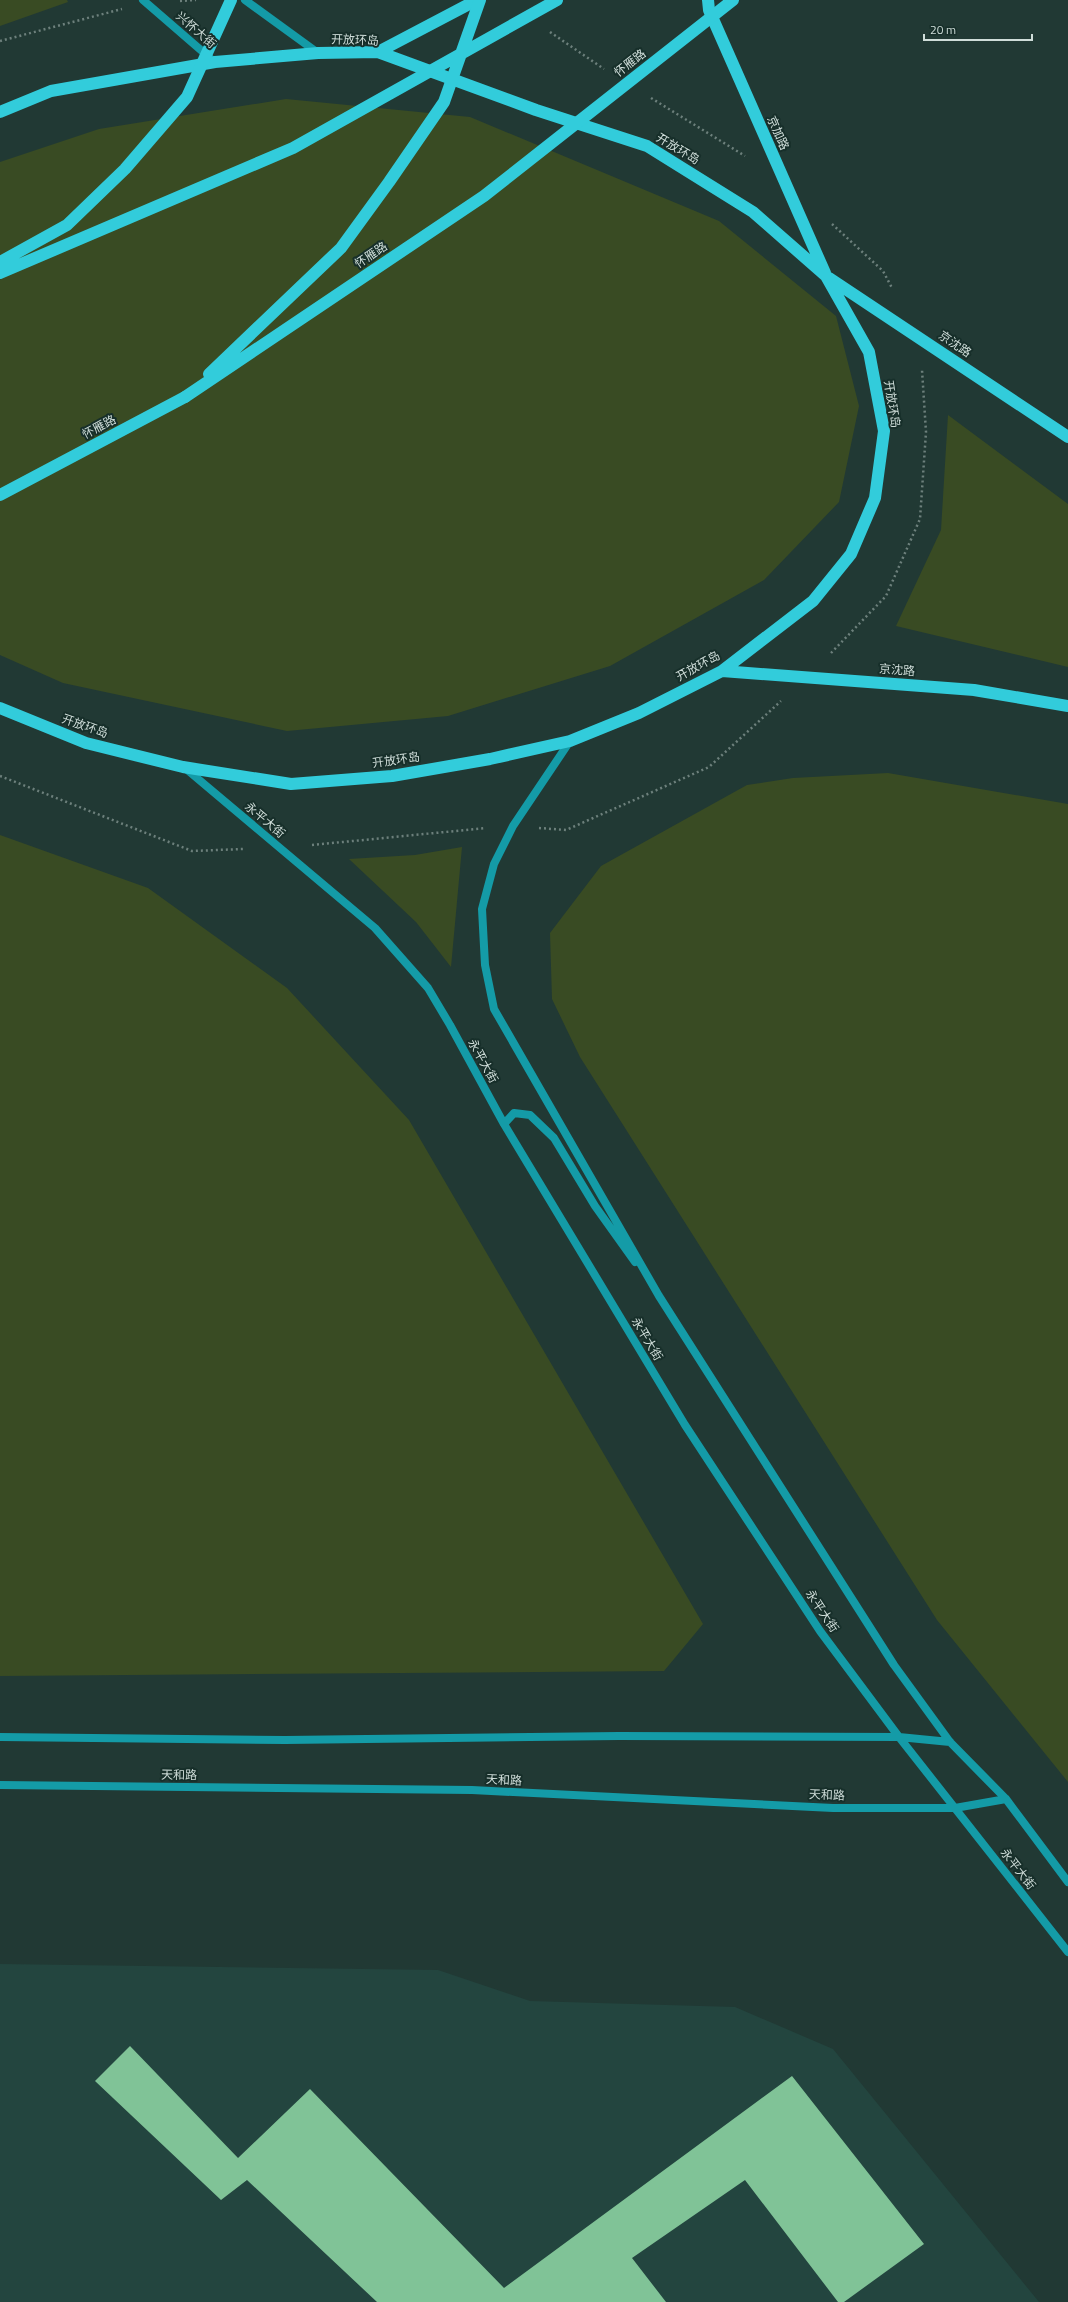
<svg xmlns="http://www.w3.org/2000/svg" width="1068" height="2302" font-family="'Titillium Web','Noto Sans SC',sans-serif">
<style>
.built{fill:#23453f}
.green{fill:#394b23}
.building{fill:#80c397}
.lines{fill:none;stroke-linecap:round;stroke-linejoin:round}
.path{stroke:#6d807c;stroke-width:2.5;stroke-dasharray:2 3;stroke-linecap:butt}
.secondary{stroke:#149ba7;stroke-width:8}
.highway{stroke:#32ccdb;stroke-width:12}
.highway-bridge{stroke:#32ccdb;stroke-width:12}
.labels{text-anchor:middle;stroke-width:4;stroke-linejoin:round;paint-order:stroke}
.street-label{font-size:12px;fill:#cfddd9;stroke:#172f2a}
</style>
<rect width="100%" height="100%" fill="#213934"/>
<path class="built" d="M 0,1964 L 438,1970 L 530,2001 L 735,2007 L 833,2049 L 1039,2302 L 0,2302 Z"/>
<path class="green" d="M 0,0 L 67,0 L 68,2 L 0,26 Z
M 286,99 L 470,117 L 719,221 L 836,316 L 859,406 L 839,502 L 764,580 L 610,666 L 448,716 L 287,731 L 63,683 L 0,655 L 0,162 L 99,129 Z
M 948,415 L 1068,504 L 1068,667 L 896,626 L 941,530 Z
M 888,773 L 1068,804 L 1068,1782 L 937,1620 L 580,1057 L 552,999 L 550,933 L 601,866 L 747,785 L 793,778 Z
M 0,835 L 148,888 L 287,988 L 409,1120 L 703,1624 L 664,1671 L 0,1676 Z
M 462,847 L 451,967 L 416,922 L 349,859 L 415,855 Z"/>
<path class="building" d="M 130,2046 L 238,2158 L 310,2089 L 504,2288 L 792,2076 L 924,2244 L 844,2302 L 838,2302 L 745,2180 L 632,2258 L 666,2302 L 377,2302 L 247,2180 L 221,2200 L 95,2081 Z"/>
<g class="lines">
<path class="path" d="M 180,1 L 196,0
M 550,32 L 604,69
M 0,41 L 122,9
M 651,98 L 745,156
M 832,224 L 883,271 L 892,288
M 831,653 L 886,596 L 920,519 L 926,432 L 922,370
M 0,776 L 192,851 L 243,849
M 539,828 L 566,830 L 709,767 L 781,701
M 312,845 L 486,828"/>
<path class="secondary" d="M 143,0 L 210,58
M 245,0 L 318,53
M 570,741 L 513,826 L 494,864 L 482,909 L 485,965 L 494,1009 L 659,1296 L 894,1665 L 950,1742 L 1006,1799 L 1068,1882
M 185,768 L 375,928 L 428,988 L 450,1025 L 504,1124 L 685,1425 L 820,1631 L 899,1737 L 1068,1952
M 504,1124 L 514,1113 L 530,1115 L 554,1138 L 595,1206 L 635,1262
M 0,1737 L 285,1740 L 619,1736 L 899,1737 L 950,1742
M 0,1785 L 472,1790 L 833,1808 L 955,1808 L 1006,1799"/>
<path class="highway" d="M 708,0 L 709,10 L 825,273
M 378,52 L 477,0
M 0,112 L 51,91 L 215,62 L 318,53 L 378,52 L 536,110 L 647,146 L 753,212 L 826,276 L 869,352 L 884,431 L 875,498 L 851,554 L 813,601 L 722,671 L 639,713 L 570,741 L 490,759 L 392,776 L 291,784 L 183,767 L 86,743 L 0,708
M 829,278 L 1068,437
M 0,495 L 185,397
M 722,671 L 974,690 L 1068,706"/>
<path class="highway-bridge" d="M 0,262 L 67,225 L 125,169 L 187,97 L 231,0
M 0,273 L 293,148 L 557,0
M 209,374 L 341,248 L 389,182 L 444,102 L 480,0
M 185,397 L 484,196 L 733,0"/>
</g>
<g class="labels">
<g class="street-label">
<text transform="translate(196 30) rotate(41)" y="4">兴怀大街</text>
<text transform="translate(355 40) rotate(2)" y="4">开放环岛</text>
<text transform="translate(630 63) rotate(-38)" y="4">怀雁路</text>
<text transform="translate(778 133) rotate(66)" y="4">京加路</text>
<text transform="translate(678 149) rotate(31)" y="4">开放环岛</text>
<text transform="translate(371 255) rotate(-34)" y="4">怀雁路</text>
<text transform="translate(955 344) rotate(34)" y="4">京沈路</text>
<text transform="translate(892 404) rotate(81)" y="4">开放环岛</text>
<text transform="translate(99 427) rotate(-28)" y="4">怀雁路</text>
<text transform="translate(698 666) rotate(-29)" y="4">开放环岛</text>
<text transform="translate(897 670) rotate(4)" y="4">京沈路</text>
<text transform="translate(85 726) rotate(19)" y="4">开放环岛</text>
<text transform="translate(396 760) rotate(-8)" y="4">开放环岛</text>
<text transform="translate(265 820) rotate(40)" y="4">永平大街</text>
<text transform="translate(483 1061) rotate(61)" y="4">永平大街</text>
<text transform="translate(647 1339) rotate(59)" y="4">永平大街</text>
<text transform="translate(822 1611) rotate(56)" y="4">永平大街</text>
<text transform="translate(179 1775) rotate(1)" y="4">天和路</text>
<text transform="translate(504 1780) rotate(3)" y="4">天和路</text>
<text transform="translate(827 1795) rotate(2)" y="4">天和路</text>
<text transform="translate(1018 1869) rotate(52)" y="4">永平大街</text>
</g>
</g>
<path d="M924 34v6h108v-6" fill="none" stroke="#cfddd9" stroke-width="2"/>
<text x="930" y="34" font-size="12" fill="#cfddd9" stroke="#172f2a" stroke-width="3" paint-order="stroke">20 m</text>
</svg>
